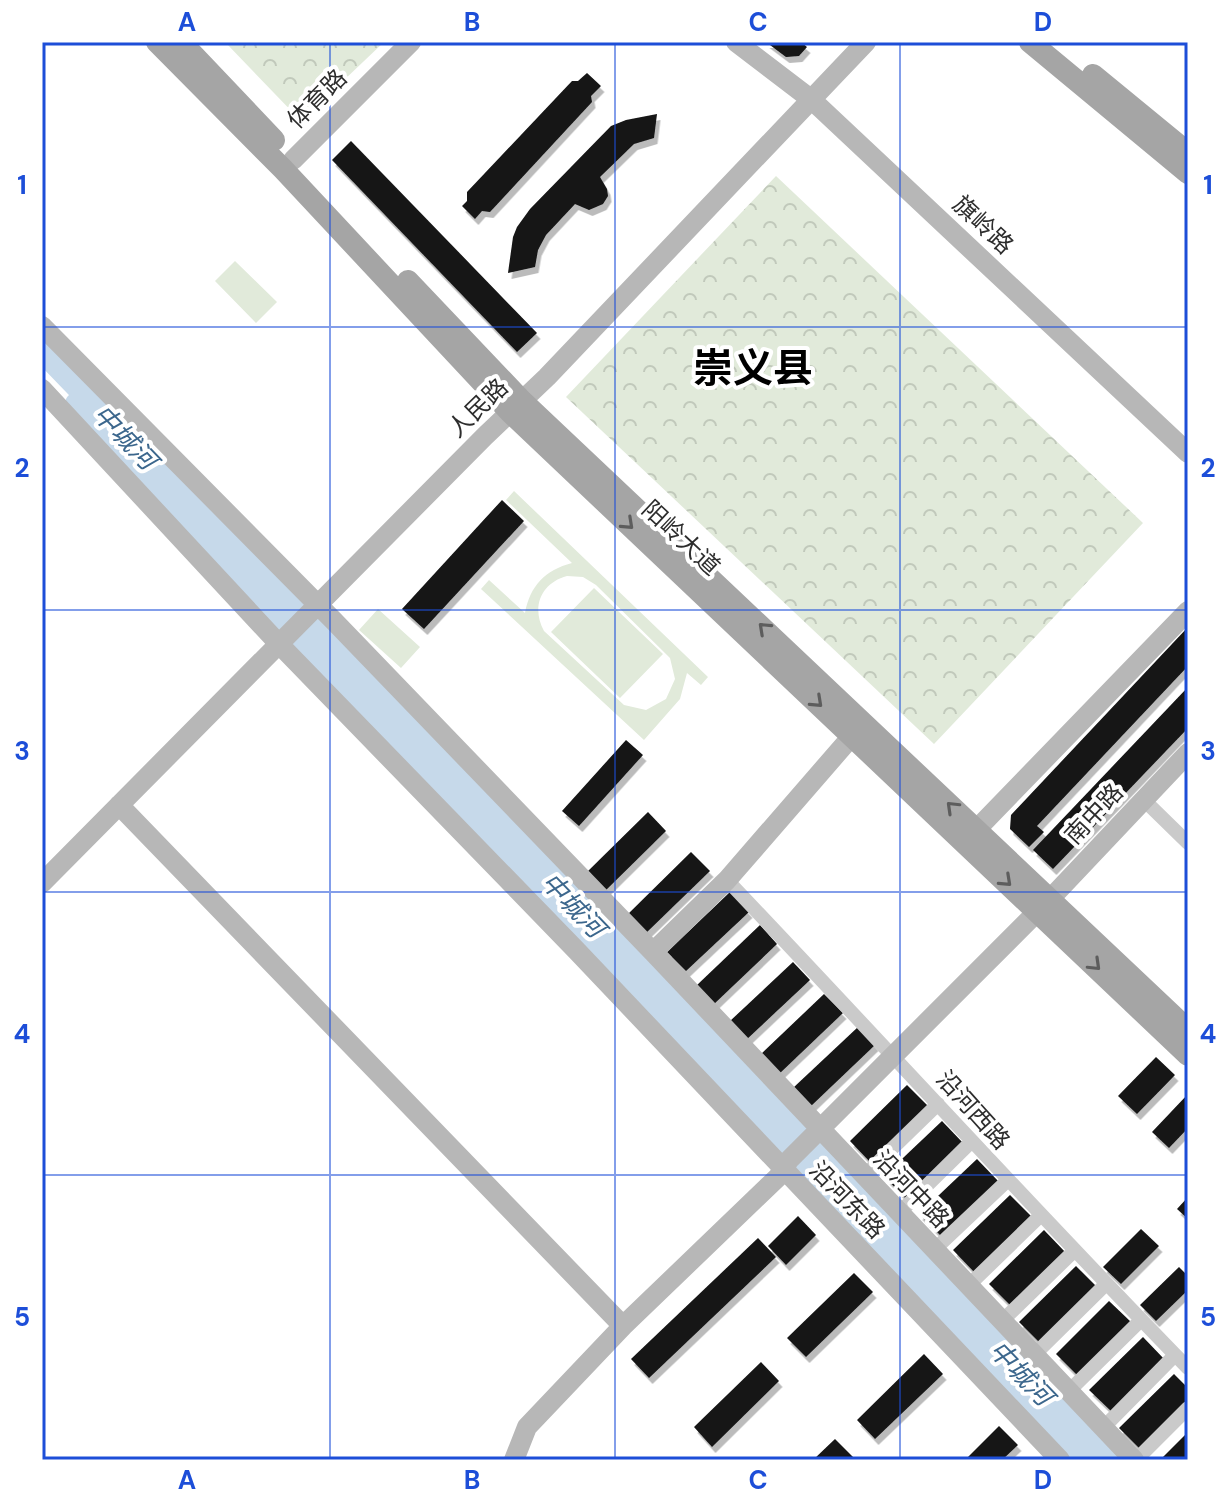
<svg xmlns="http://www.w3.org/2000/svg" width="1230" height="1502" font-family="'DM Sans','Noto Sans SC',sans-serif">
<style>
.grass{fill:#e1eada;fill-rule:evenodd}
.forest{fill:url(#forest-crowns)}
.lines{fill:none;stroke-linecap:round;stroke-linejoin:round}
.river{stroke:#c6d9ea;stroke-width:24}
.building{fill:#141414;filter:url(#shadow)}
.street{stroke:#cacaca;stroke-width:14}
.secondary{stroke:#b7b7b7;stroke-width:20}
.primary{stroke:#a5a5a5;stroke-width:22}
.oneway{stroke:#5d5d5d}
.grid{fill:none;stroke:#1d4ed8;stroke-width:2;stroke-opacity:0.55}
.labels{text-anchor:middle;stroke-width:8;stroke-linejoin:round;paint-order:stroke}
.street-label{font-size:24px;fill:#2d2d2d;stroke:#fff}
.water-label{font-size:26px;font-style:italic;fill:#3c678d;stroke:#fff}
.town-label{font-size:40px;font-weight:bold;fill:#000;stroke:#fff}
.neatline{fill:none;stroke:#1d4ed8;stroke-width:3}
.grid-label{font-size:26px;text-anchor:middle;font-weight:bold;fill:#1d4ed8}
</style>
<defs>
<pattern id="forest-crowns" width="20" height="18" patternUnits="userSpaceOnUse" patternTransform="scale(2)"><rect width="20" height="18" fill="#e1eada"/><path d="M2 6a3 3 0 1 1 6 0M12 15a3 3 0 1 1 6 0" fill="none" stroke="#c1c9bb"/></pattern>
<filter id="shadow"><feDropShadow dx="3.5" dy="6" stdDeviation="0" flood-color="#0004"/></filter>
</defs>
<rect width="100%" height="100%" fill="#fff"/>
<path class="grass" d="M 235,261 L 277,302 L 256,323 L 215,281 Z
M 514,491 L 708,677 L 701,685 L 687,673 L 680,699 L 644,740 L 481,589 L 489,580 L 525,613 C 530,586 545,570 572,563 L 506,500 ZM 567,576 L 583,577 L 596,585 L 670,658 L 675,679 L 666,699 L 646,710 L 624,705 L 544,631 C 531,607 541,583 567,576 Z
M 594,588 L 663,654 L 620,698 L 551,632 Z
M 378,609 L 420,647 L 401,668 L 359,630 Z"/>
<path class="forest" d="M 225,42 L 384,42 L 301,121 Z
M 776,176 L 1143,523 L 934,744 L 566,397 Z"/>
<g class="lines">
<path class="river" d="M 42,350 L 101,411
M 97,395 L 1115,1460
M 77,404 L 1087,1460"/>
</g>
<path class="building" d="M 766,42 L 801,42 L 807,47 L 799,56 L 786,57 Z
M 587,73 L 601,86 L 591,96 L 592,102 L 490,212 L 482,211 L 475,219 L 462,206 L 467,201 L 467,192 L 572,81 L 578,81 Z
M 657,114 L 654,138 L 634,144 L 600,177 L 607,189 L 608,196 L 603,204 L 589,210 L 575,204 L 546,235 L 538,250 L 535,267 L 508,273 L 513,237 L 517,227 L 530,209 L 611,126 L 626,120 Z
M 351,141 L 537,333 L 517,352 L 332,160 Z
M 502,500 L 524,521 L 424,629 L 402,609 Z
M 1188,627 L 1188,666 L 1037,826 L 1044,832 L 1029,847 L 1010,829 L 1011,815 Z
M 1188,687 L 1188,728 L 1053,869 L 1033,850 Z
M 626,740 L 643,755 L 579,826 L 562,811 Z
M 648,812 L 666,831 L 604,892 L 586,873 Z
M 691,852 L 710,871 L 646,933 L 627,915 Z
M 730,892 L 749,912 L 686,971 L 667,952 Z
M 760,925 L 777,944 L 713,1005 L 696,986 Z
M 793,962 L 810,980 L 746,1040 L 729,1022 Z
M 824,994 L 843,1013 L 779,1074 L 761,1054 Z
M 858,1027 L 875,1045 L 811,1106 L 793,1088 Z
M 1156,1057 L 1175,1075 L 1137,1114 L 1118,1096 Z
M 907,1085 L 928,1106 L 870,1162 L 850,1141 Z
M 1188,1094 L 1188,1128 L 1169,1148 L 1152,1132 Z
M 942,1121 L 964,1144 L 906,1199 L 884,1176 Z
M 977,1159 L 999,1182 L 942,1237 L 919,1214 Z
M 1010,1195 L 1032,1217 L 975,1273 L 953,1250 Z
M 1188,1197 L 1188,1219 L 1177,1209 Z
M 798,1216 L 816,1235 L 786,1265 L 768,1246 Z
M 1141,1229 L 1159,1246 L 1121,1284 L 1103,1267 Z
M 1044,1230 L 1066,1253 L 1011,1306 L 989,1284 Z
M 758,1238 L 776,1257 L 649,1378 L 631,1359 Z
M 1076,1266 L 1097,1287 L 1040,1343 L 1019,1322 Z
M 1179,1267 L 1188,1276 L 1188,1290 L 1156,1321 L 1140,1305 Z
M 854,1273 L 873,1292 L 806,1357 L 787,1338 Z
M 1109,1301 L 1131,1322 L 1078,1376 L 1056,1354 Z
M 1143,1337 L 1165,1360 L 1112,1412 L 1089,1390 Z
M 924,1354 L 943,1374 L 875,1439 L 857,1420 Z
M 761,1362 L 779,1381 L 712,1447 L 694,1427 Z
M 1174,1374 L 1188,1388 L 1188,1402 L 1140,1449 L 1119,1428 Z
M 999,1426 L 1018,1445 L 1002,1460 L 965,1460 Z
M 1188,1432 L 1188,1460 L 1160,1460 Z
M 835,1439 L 854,1458 L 852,1460 L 813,1460 Z"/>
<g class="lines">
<path class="street" d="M 1144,800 L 1188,843
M 727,880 C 881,1042 1032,1208 1188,1368
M 864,1176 L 938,1104
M 899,1213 L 972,1141
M 934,1250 L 1008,1180
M 968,1286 L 1040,1216
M 1002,1321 L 1074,1251
M 1034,1355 L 1106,1284
M 1069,1391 L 1141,1320
M 1103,1428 L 1175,1355
M 1136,1460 L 1188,1408"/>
<path class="secondary" d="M 736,42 L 812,100 L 1188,453
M 293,160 L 411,42
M 42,326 L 333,620 L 653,952 L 1134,1460
M 42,389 L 279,644 L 576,950 L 1060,1460
M 119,805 L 623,1326
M 976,830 L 1188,611
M 42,883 L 485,436 L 547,377 L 866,42
M 653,952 L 727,880 L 852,736
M 514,1460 L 527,1427 L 623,1326 L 778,1177 L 789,1160 L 1051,898 L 1188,753"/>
<path class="primary" d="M 157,42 L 283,169 L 510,412 L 1188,1055
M 181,42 L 274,140
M 1030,42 L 1188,173
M 1093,75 L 1188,153
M 408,281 L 522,401 L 1188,1030"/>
</g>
<defs><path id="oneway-chevron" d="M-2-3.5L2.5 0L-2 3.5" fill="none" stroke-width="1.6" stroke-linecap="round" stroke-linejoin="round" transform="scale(2)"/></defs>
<g class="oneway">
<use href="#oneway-chevron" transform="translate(628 524) rotate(43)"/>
<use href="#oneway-chevron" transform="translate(764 628) rotate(-137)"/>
<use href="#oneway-chevron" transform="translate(817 702) rotate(43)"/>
<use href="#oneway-chevron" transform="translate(952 807) rotate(-136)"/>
<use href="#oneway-chevron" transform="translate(1006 881) rotate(43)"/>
<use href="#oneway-chevron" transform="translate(1095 965) rotate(44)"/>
</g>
<path class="grid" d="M 330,42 L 330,1460M 615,42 L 615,1460M 900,42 L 900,1460M 42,327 L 1188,327M 42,610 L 1188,610M 42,892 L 1188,892M 42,1175 L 1188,1175"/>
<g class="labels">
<g class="street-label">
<text transform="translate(317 99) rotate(-45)" y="8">体育路</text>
<text transform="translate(983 225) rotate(43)" y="8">旗岭路</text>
<text transform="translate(478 408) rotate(-44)" y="8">人民路</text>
<text transform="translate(681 538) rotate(43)" y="8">阳岭大道</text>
<text transform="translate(1094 814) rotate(-47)" y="8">南中路</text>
<text transform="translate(973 1110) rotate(48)" y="8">沿河西路</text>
<text transform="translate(911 1189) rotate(46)" y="8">沿河中路</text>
<text transform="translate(847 1200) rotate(46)" y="8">沿河东路</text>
</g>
<g class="water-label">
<text transform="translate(125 437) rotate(46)" y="9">中城河</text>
<text transform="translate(573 905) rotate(46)" y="9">中城河</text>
<text transform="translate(1021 1373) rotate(46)" y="9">中城河</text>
</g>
<g class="town-label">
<text x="753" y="382">崇义县</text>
</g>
</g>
<rect width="1230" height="1502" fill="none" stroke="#ffffff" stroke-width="88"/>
<rect x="44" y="44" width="1142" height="1414" class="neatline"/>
<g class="grid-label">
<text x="187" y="31">A</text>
<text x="472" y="31">B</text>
<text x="758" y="31">C</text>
<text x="1043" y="31">D</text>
<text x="22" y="194">1</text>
<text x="1208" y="194">1</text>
<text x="22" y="477">2</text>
<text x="1208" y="477">2</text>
<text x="22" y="760">3</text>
<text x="1208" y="760">3</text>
<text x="22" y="1043">4</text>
<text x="1208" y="1043">4</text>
<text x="22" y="1326">5</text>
<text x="1208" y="1326">5</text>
<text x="187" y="1489">A</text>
<text x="472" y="1489">B</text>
<text x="758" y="1489">C</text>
<text x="1043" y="1489">D</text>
</g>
</svg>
